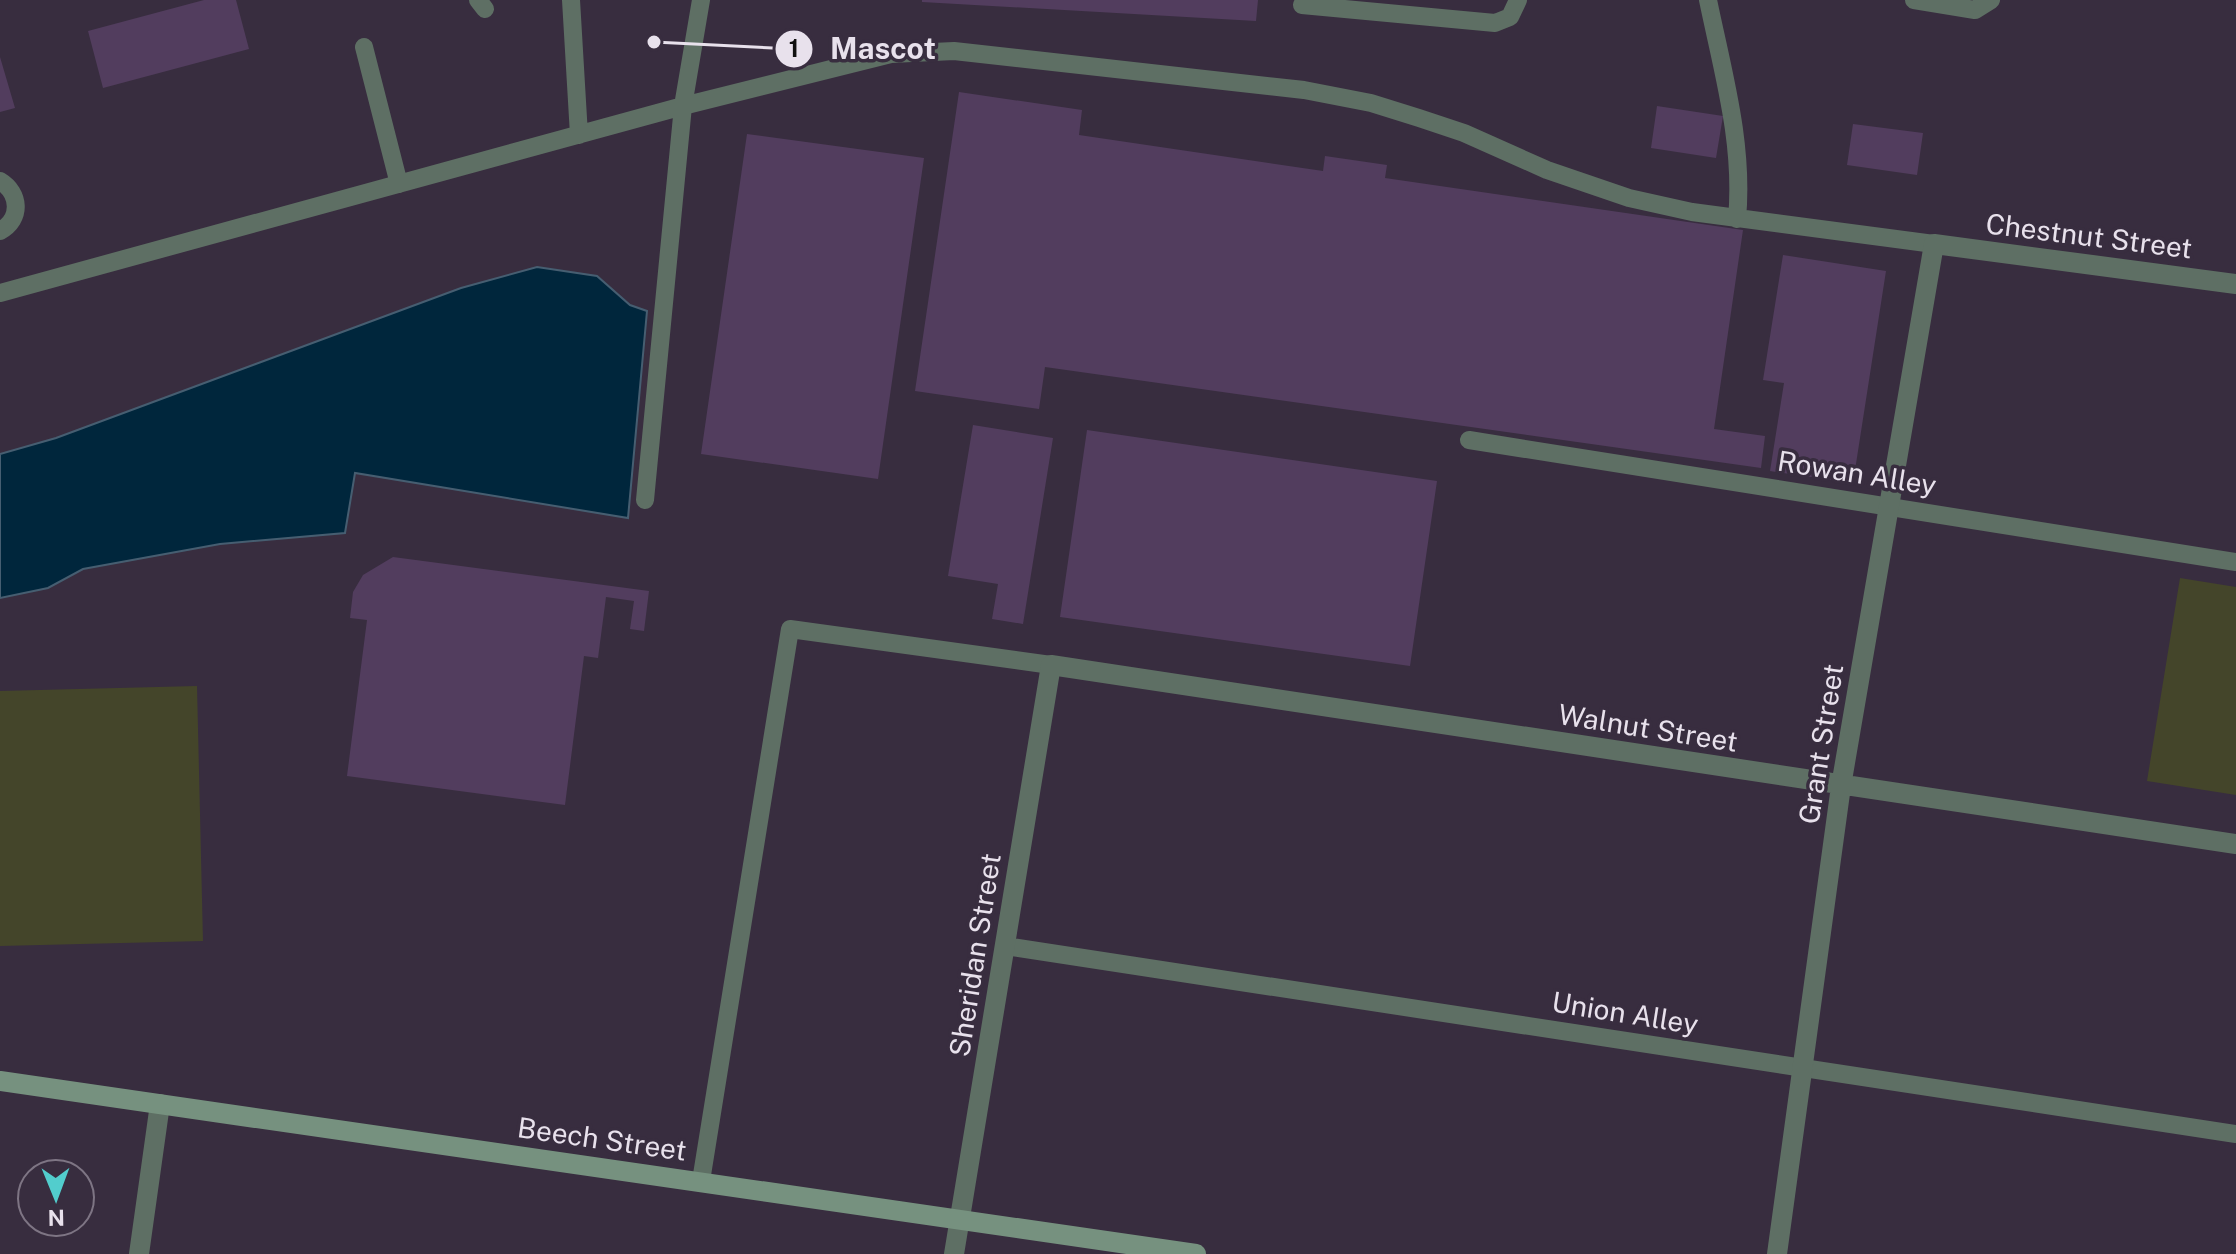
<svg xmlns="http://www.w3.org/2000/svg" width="2236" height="1254" font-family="'Public Sans',sans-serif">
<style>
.green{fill:#44452a}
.water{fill:#00263c;stroke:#465e71;stroke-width:2}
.building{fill:#523d5e}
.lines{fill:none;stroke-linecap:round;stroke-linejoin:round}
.lane{stroke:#5e6f64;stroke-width:18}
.street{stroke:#5e6f64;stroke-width:20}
.secondary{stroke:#76917f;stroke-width:20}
.labels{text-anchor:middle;stroke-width:7;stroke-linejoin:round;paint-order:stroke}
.street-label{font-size:28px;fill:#e8e1ec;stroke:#382d3f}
.leader{fill:none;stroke:#e8e1ec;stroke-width:3}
.callout-dot{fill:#e8e1ec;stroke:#382d3f;stroke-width:3}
.mark-label{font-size:24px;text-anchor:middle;font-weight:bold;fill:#111}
.callout-label{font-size:30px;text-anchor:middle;font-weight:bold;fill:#e8e1ec;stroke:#382d3f;stroke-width:7;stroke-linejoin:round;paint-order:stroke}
</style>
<rect width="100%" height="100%" fill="#382d3f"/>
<path class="green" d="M 2180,578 L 2236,587 L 2236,795 L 2147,781 Z
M 197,686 L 203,941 L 0,946 L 0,691 Z"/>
<path class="water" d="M 537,267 L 597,276 L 630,305 L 647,311 L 628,518 L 355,473 L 345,533 L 220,544 L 83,569 L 48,588 L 0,598 L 0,454 L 56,438 L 461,288 Z"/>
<path class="building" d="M 204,0 L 236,0 L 249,49 L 103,88 L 88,31 Z
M 922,0 L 1258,0 L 1256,21 L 922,2 Z
M 0,57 L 15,108 L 0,112 Z
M 959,92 L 1082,110 L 1079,135 L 1323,171 L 1325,156 L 1387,165 L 1385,178 L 1743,230 L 1714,429 L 1765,436 L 1761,468 L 1045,367 L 1039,409 L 915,391 Z
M 1657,106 L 1723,116 L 1716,158 L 1651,148 Z
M 1853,124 L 1923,133 L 1917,175 L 1847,165 Z
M 747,134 L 924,158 L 878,479 L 701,454 Z
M 1783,255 L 1886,271 L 1853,483 L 1770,471 L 1784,383 L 1763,380 Z
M 973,425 L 1053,438 L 1023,624 L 992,619 L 998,584 L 948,576 Z
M 1087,430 L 1437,481 L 1410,666 L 1060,617 Z
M 393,557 L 649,591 L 644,631 L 630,629 L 634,601 L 606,597 L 598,658 L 584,656 L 565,805 L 347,776 L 367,620 L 350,618 L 353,592 L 363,575 Z"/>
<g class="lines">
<path class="lane" d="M 478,0 L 485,9
M 571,0 L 579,135
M 1708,0 C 1723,73 1744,144 1737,219
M 1914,0 L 1975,10 L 1991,0
M 1302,5 L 1495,23 L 1510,17 L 1518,0
M 364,47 L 399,184
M 0,181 C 20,193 22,219 0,231
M 0,293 L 683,106 L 891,54 L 954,51 L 1304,90 L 1371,103 L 1419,118 L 1464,133 L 1547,170 L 1629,198 L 1692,212 L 1934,244
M 1469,440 L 2236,562
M 645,500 L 683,106 L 701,0
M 1005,946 L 2236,1134
M 701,1181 L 790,629 L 1051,665"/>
<path class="street" d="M 139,1254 L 160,1104
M 954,1254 L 1051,665 L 2236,844
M 1777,1254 L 1841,786 L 1934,244 L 2236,284"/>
<path class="secondary" d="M 0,1081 L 1196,1254"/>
</g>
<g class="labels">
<g class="street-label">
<text transform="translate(2089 236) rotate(7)" y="10">Chestnut Street</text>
<text transform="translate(1857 473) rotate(9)" y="10">Rowan Alley</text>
<text transform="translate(1648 728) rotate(9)" y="10">Walnut Street</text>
<text transform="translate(1821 744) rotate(-81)" y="10">Grant Street</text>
<text transform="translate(975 955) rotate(-81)" y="10">Sheridan Street</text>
<text transform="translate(1625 1013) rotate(9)" y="10">Union Alley</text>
<text transform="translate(602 1139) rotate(8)" y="10">Beech Street</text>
</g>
</g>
<path class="leader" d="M654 42L794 49"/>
<g class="callout-dot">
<circle cx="654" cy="42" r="8"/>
<circle cx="794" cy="49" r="20"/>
</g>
<g class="mark-label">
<text x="794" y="57">1</text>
</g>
<g class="callout-label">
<text x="883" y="59">Mascot</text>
</g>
<g transform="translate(56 1198) rotate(179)"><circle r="38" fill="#382d3f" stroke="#7e7584" stroke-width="2"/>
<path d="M0-6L14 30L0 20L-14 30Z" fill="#52cdcd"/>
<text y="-12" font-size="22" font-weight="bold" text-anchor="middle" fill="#e8e1ec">N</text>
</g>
</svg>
